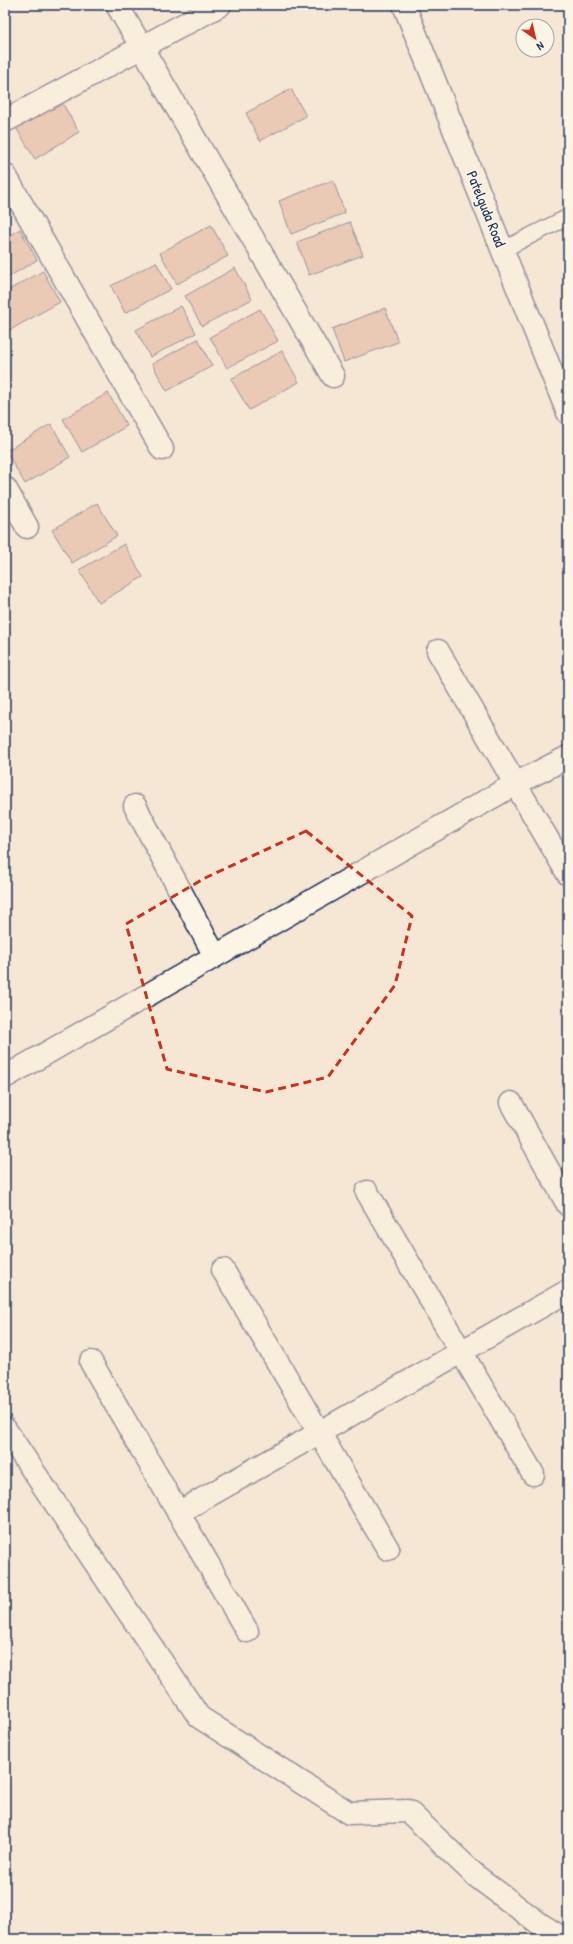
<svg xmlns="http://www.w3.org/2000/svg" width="573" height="1944" font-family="'Patrick Hand',sans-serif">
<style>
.building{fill:#dca98f;stroke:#1b2f5e}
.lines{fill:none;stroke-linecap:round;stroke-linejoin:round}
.lane-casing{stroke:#1b2f5e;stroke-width:18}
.street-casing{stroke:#1b2f5e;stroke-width:25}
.secondary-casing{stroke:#1b2f5e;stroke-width:25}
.lane{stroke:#fcf5e5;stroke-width:15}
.street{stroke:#fcf5e5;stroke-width:22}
.secondary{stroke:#fcf5e5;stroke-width:22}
.marked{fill:none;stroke:#c8321e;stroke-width:3;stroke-dasharray:8 5;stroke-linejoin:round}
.labels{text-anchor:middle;stroke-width:3.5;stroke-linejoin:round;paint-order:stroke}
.street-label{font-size:15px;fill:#1b2f5e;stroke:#fcf5e5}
</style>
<rect width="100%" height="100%" fill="#f6e6d4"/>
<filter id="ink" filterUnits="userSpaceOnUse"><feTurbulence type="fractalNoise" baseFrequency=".025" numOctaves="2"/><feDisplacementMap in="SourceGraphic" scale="8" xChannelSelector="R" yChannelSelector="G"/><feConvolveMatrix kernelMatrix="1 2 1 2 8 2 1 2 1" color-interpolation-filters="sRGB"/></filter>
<g filter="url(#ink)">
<path class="building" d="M 291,89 L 306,116 L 260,141 L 246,113 Z
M 60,99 L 79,132 L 35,159 L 15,126 Z
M 333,180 L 345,213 L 291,234 L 279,201 Z
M 350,222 L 363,255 L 309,275 L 297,242 Z
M 211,225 L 228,256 L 177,284 L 160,253 Z
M 20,229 L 37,260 L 5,279 L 5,238 Z
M 156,262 L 171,289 L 125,313 L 111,286 Z
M 235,268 L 252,299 L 202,326 L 185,296 Z
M 43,271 L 60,302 L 10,330 L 5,321 L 5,292 Z
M 181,306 L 196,333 L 150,357 L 136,330 Z
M 385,308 L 398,342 L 344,362 L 332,329 Z
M 260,309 L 278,341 L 227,368 L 210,337 Z
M 198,339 L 212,366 L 167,391 L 152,364 Z
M 282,351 L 299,382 L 249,410 L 231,379 Z
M 108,393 L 127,426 L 82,452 L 63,419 Z
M 51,424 L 70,457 L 25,484 L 6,451 Z
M 97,503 L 117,536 L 72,563 L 52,530 Z
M 124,544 L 143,577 L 99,603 L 79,570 Z"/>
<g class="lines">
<g class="lane-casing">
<path id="lane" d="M 502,250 L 568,217"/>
</g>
<g class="street-casing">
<path id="street" d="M 117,5 L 333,376
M 5,121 L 220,5
M 5,175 L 162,449
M 5,488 L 27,527
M 438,651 L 568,874
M 135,806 L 215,956
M 5,1077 L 515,784 L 568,757
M 511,1103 L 568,1205
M 367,1192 L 533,1474
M 223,1270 L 388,1549
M 91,1362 L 247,1631
M 5,1429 L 199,1717 L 349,1813 L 408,1811 L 476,1876 L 540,1924 L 564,1939
M 178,1513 L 568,1291"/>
</g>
<g class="secondary-casing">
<path id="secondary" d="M 404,5 L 568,413"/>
</g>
<use href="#lane" class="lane"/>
<use href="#street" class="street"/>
<use href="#secondary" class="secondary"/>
</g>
</g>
<path d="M0 0H573V1944H0ZM 306,831 L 412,916 L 395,985 L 328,1077 L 266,1092 L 167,1069 L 126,924 L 205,878 Z" fill="#f6e6d4" fill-opacity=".55" fill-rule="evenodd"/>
<path class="marked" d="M 306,831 L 412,916 L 395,985 L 328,1077 L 266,1092 L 167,1069 L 126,924 L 205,878 Z"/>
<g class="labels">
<g class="street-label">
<text transform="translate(486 209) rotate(68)" y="5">Patelguda Road</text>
</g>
</g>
<rect width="573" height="1944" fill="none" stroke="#fcf5e5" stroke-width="20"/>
<rect x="10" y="10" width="553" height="1924" fill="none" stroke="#1b2f5e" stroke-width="1.5" filter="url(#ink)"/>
<g transform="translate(535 38) rotate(146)"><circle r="19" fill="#fcf5e5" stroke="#a2a6af"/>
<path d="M0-3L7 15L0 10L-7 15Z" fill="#c8321e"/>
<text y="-6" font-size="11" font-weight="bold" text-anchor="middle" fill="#1b2f5e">N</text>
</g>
</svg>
